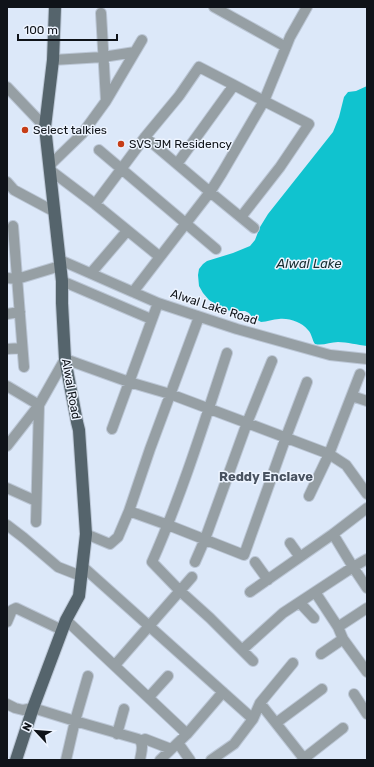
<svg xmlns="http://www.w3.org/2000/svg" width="374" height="767" font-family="Rubik,sans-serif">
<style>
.water{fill:#10c3cf}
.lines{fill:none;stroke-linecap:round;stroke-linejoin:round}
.minor-casing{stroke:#bbc6d5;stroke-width:12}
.major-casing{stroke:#bbc6d5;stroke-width:14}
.minor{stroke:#969fa4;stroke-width:10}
.major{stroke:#55646c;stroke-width:12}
.poi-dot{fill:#c63d17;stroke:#edf4ff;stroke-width:1.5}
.labels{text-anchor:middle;stroke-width:3;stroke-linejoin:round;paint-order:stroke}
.poi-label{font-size:12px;fill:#0f1319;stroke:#edf4ff;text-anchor:start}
.street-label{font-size:12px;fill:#0f1319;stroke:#edf4ff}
.water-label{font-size:13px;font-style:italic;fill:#183033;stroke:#edf4ff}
.neighbourhood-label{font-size:13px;font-weight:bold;fill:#485260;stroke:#edf4ff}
</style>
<rect width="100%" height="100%" fill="#dce8f9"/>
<path class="water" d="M 367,86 L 367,346 C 358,345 347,342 338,342 C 330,342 323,346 315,344 C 312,340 312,334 308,330 C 301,322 290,318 279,319 C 273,319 267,322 261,322 L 252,317 L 249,313 L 245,311 L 232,311 L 226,310 L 209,300 L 203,293 L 199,286 L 198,275 L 199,269 L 203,264 L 207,261 L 233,253 L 250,246 L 255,240 L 260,227 L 268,214 L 333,132 L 339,117 L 344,97 L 348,92 L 356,91 Z"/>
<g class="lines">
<g class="minor-casing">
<path id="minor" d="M 214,7 L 286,47
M 101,13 L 106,101
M 53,60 L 103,57 L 135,52
M 7,87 L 45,127
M 145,137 L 210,192 L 254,228
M 99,150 L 216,249
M 177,164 L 234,85
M 50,165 L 82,134 L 106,101 L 142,40
M 50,170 L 95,204 L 160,257
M 7,182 L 14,190 L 55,212
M 95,204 L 122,168 L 145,137 L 179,96 L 199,67 L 234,85 L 264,101 L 286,47 L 290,37 L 307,7
M 13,226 L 24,367
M 60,260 L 158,303 L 237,329 L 330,355 L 367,359
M 91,273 L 127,231
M 7,278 L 17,279 L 60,266
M 62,281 L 151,319
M 133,292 L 210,192 L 222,173 L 264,101 L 309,124 L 280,167 L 241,217
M 7,314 L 20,312
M 7,349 L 22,348
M 227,353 C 204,423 182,494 152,562 L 180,591 L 210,618 L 253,661
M 7,386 L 39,405
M 352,396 L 367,401
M 112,429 L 158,303
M 7,446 L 39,405 L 65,359 L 129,382 L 170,394 L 329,454 L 346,465 L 367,494
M 7,488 L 36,501
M 309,496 L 329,454 L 360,374
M 129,511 L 168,525 L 244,555 L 286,437 L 307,382
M 36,522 L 39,405
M 7,525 L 24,538 L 58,567 L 81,576
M 86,534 L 110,544 L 118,537 L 129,511 L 150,449 L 199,317
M 333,534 L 353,567 L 367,588
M 290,543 L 300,557
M 195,562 L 205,539 L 247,423 L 272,361
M 255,562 L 268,580
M 82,566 L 253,719
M 250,592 L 333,534 L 367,508
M 315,592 L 338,627 L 343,639 L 367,672
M 300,603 L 314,618
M 66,620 L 187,734
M 7,622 L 12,610 L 16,608 L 62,630
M 338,627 L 367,608
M 242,650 L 283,613 L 353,567 L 367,559
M 321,654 L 343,639
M 115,665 L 192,577
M 354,694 L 367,714
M 149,697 L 168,676
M 260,703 L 305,760
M 7,704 L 15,708 L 23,710 L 33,708 L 75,721 L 138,739 C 145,743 141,753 140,760
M 276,723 L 322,689
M 117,734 L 124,709
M 141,741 L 145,739 L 171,749
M 178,743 L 190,760
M 66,760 L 75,721 L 88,676
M 160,760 L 187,734 L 223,692
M 211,760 L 234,744 L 253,719 L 260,703 L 293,663
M 302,760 L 343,728"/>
</g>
<g class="major-casing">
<path id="major" d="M 16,760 L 33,708 L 66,620 L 79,596 L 86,534 L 79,430 L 77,422 L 65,359 L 62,303 L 62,281 L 45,127 L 53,60 L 55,7"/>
</g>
<use href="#minor" class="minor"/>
<use href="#major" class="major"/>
</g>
<g class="poi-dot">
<circle cx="25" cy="130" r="4"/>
<circle cx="121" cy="144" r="4"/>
</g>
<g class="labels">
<g class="poi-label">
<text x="33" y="134">Select talkies</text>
<text x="129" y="148">SVS JM Residency</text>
</g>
<g class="street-label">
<text transform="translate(214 307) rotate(18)" y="4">Alwal Lake Road</text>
<text transform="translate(71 389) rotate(80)" y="4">Alwal Road</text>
</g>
<g class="water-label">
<text x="309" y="268">Alwal Lake</text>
</g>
<g class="neighbourhood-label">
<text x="266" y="481">Reddy Enclave</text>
</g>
</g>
<rect width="374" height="767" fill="none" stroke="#0f1319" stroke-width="16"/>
<g transform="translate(36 731) rotate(296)" stroke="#edf4ff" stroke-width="3" paint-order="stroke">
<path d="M0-3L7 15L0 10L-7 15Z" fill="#0f1319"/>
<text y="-6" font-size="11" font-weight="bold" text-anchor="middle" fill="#0f1319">N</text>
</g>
<path d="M18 34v6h99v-6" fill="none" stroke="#0f1319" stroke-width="2"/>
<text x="24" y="34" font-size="12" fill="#0f1319" stroke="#edf4ff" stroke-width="3" paint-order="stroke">100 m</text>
</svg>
